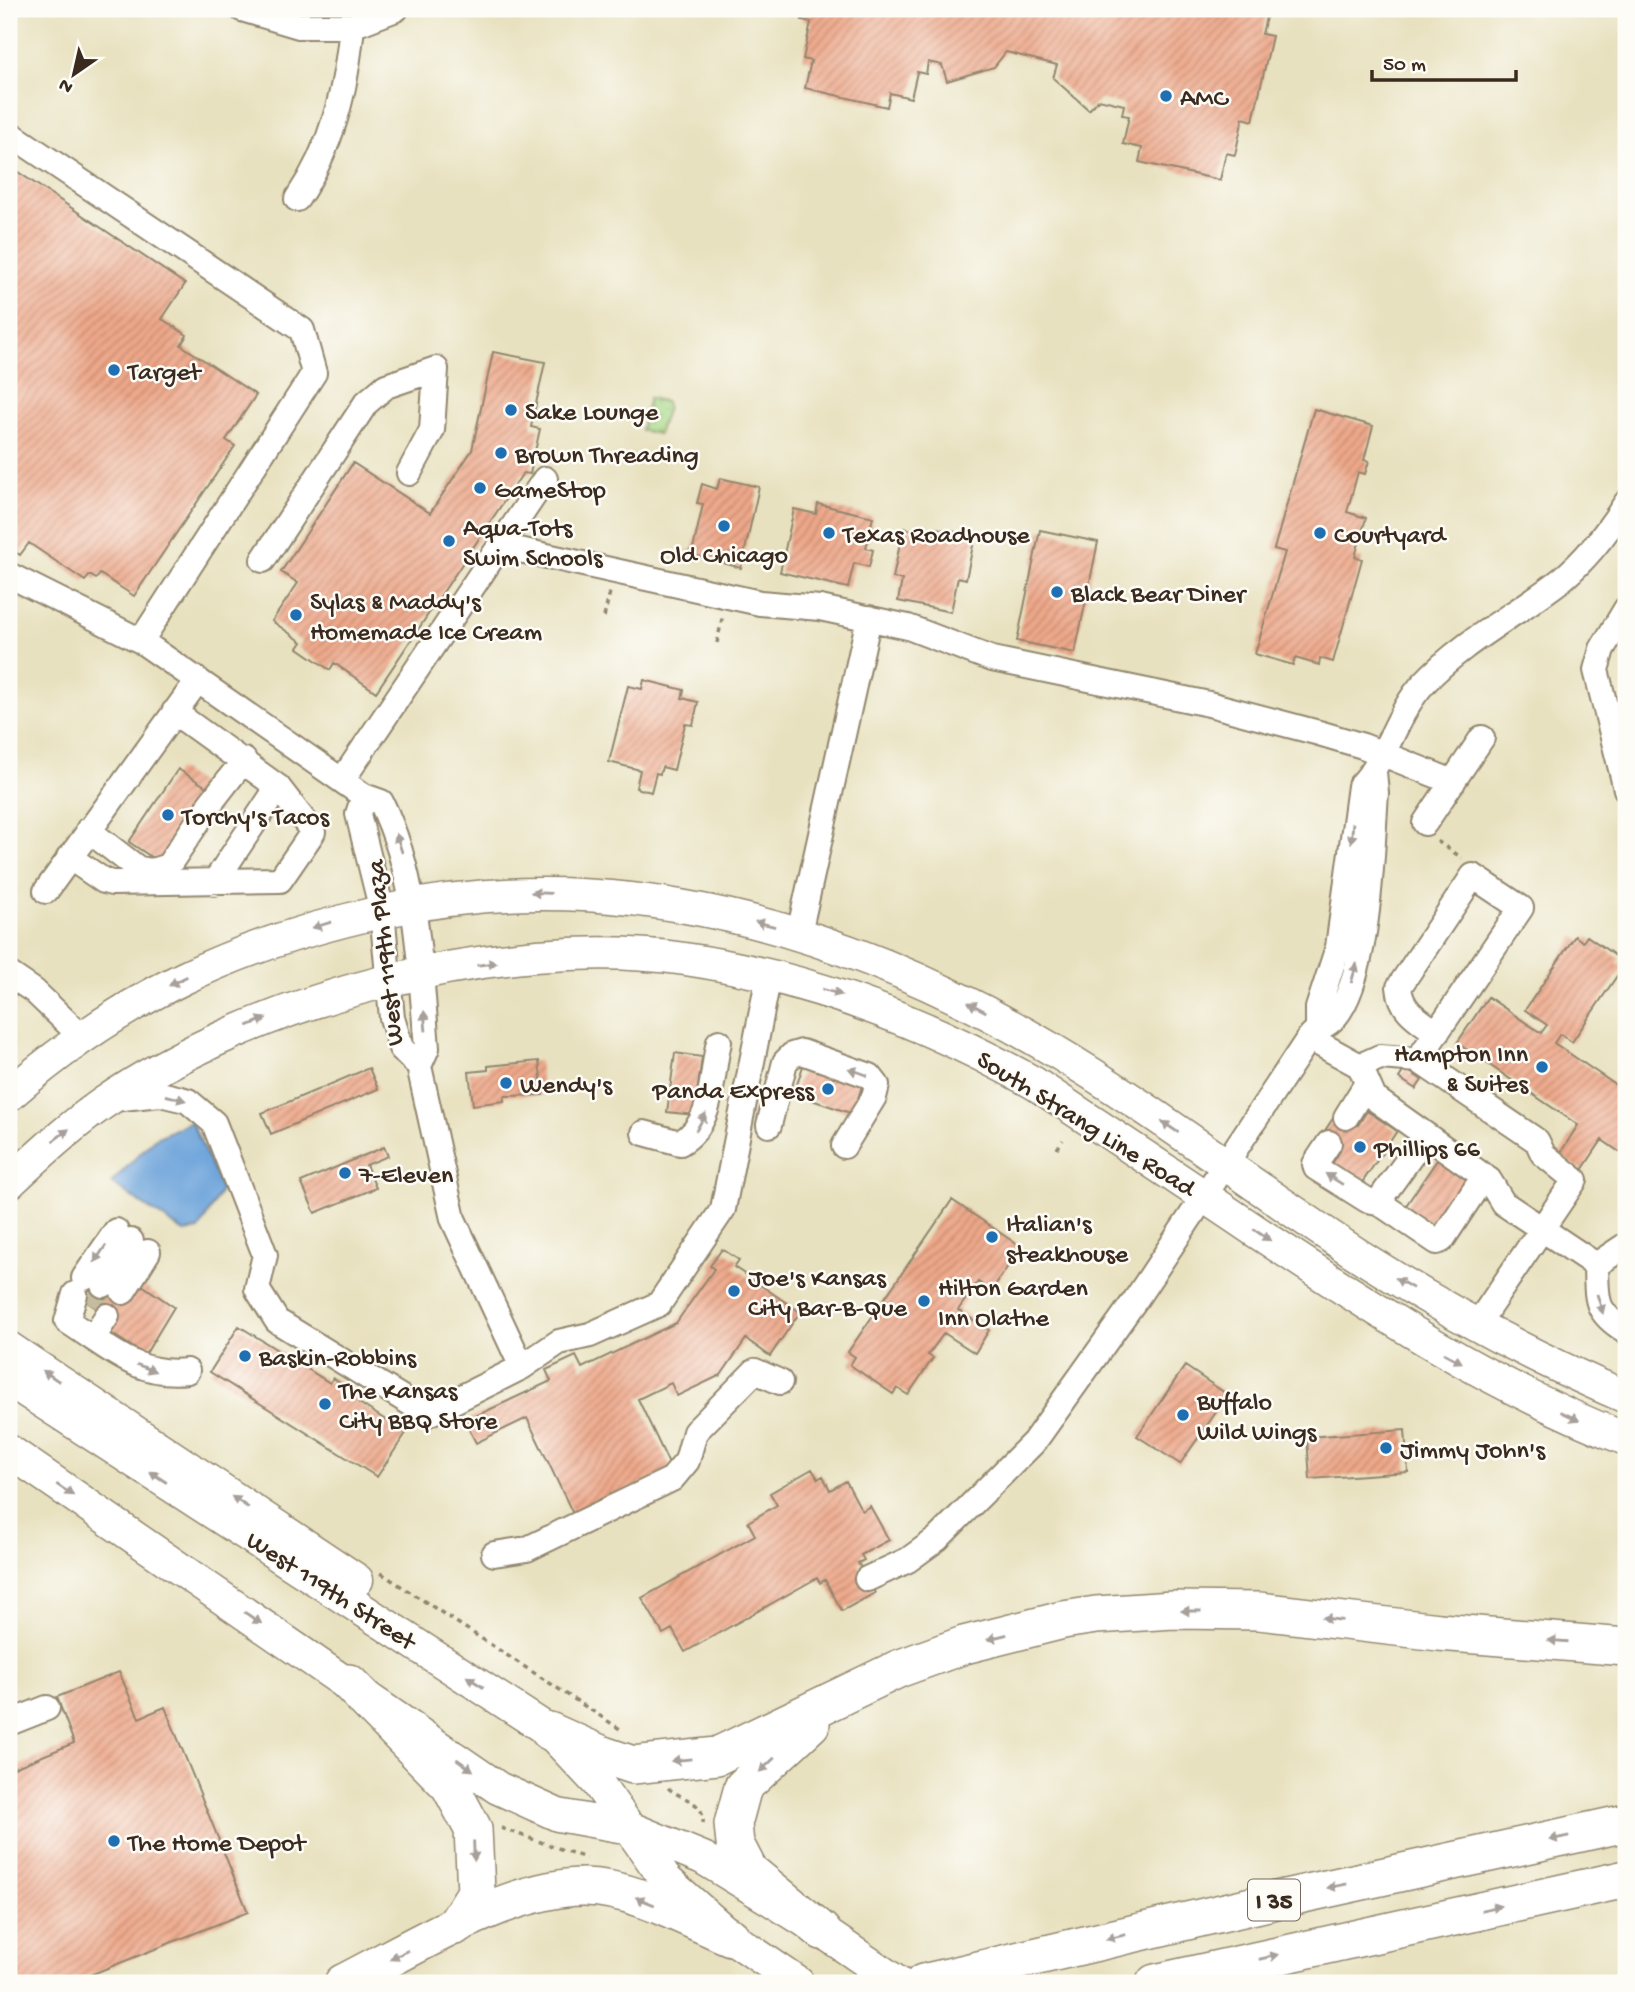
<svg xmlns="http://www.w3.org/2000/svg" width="1635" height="1992" font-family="'Gochi Hand',sans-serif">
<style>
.grass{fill:url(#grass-dots);stroke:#728152;stroke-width:2}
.water{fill:#6ca3da;stroke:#54667c;stroke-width:2}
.building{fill:url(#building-hatch)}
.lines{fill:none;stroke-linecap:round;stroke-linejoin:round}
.minor-tunnel{stroke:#c5bc9f;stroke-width:24;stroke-dasharray:24 12;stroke-linecap:butt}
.minor-casing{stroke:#92866e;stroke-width:28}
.major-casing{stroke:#92866e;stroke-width:35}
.highway-casing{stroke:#92866e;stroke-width:40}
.path{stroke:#92866e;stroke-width:3.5;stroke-dasharray:5 5;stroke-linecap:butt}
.minor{stroke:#fff;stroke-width:24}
.major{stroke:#fff;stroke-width:32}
.highway{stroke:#fff;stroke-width:37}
.oneway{fill:#a79f9a}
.poi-dot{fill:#1f6fb2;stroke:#fdfcf7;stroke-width:2.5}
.labels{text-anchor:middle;stroke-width:5;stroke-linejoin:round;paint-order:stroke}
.shield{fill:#fdfcf7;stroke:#75695f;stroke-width:2}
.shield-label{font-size:24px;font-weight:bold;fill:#3b2a1e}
.poi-label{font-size:26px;fill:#3b2a1e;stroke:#fdfcf7;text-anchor:start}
.street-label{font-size:26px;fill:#3b2a1e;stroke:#fdfcf7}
</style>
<defs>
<pattern id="grass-dots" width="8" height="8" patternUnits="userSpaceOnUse" patternTransform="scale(1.75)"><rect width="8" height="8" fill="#a8d887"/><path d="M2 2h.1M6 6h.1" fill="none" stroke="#92ba74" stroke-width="1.8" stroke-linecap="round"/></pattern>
<pattern id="building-hatch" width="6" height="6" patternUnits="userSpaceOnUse" patternTransform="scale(1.75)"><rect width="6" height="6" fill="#eea88a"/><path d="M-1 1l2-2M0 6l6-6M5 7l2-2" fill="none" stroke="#c28970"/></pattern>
</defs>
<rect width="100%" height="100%" fill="#fdfcf7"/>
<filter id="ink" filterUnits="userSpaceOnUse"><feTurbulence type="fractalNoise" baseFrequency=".0143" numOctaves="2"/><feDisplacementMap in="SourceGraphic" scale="14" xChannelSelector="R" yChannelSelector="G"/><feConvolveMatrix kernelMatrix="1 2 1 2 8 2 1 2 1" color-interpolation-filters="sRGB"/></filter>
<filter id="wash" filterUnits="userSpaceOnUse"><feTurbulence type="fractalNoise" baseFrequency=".00686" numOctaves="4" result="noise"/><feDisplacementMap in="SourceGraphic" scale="28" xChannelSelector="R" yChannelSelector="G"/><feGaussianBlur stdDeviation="1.57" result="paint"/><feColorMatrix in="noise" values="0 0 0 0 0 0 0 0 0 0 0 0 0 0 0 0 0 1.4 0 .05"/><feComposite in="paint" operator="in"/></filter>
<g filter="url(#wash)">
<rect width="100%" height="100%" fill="#e8e1bf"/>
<path class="grass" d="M 649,398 L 666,402 L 667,407 L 658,434 L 641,430 Z"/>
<path class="water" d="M 191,1121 L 222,1189 L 199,1230 L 184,1232 L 111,1183 L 154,1139 Z"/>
<g id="blocks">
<path class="building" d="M 805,9 L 1268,9 L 1262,34 L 1272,36 L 1253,121 L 1243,118 L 1235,155 L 1226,153 L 1220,180 L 1139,162 L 1142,148 L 1123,144 L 1129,116 L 1122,115 L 1124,105 L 1099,99 L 1089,110 L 1053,78 L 1057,65 L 1006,52 L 994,67 L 947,81 L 942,65 L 928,62 L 926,74 L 917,72 L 911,98 L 890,93 L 887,107 L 805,88 L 811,61 L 803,59 L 811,22 L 802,20 Z
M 9,166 L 185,284 L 162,319 L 187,335 L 181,345 L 256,395 L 226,440 L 235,446 L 134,596 L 100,574 L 96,579 L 90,575 L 85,581 L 29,543 L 20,555 L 9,549 Z
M 493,352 L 545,362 L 531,427 L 540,429 L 530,474 L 523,473 L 376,692 L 334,663 L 330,670 L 298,648 L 302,642 L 272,621 L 298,583 L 281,572 L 353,463 L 430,513 L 472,450 Z
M 1314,409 L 1373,426 L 1364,460 L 1369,461 L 1365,474 L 1358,472 L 1347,512 L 1366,518 L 1355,557 L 1362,559 L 1333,662 L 1320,658 L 1319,665 L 1295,658 L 1293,665 L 1255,654 L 1285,552 L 1274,549 Z
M 720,478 L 759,487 L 741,568 L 698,556 L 693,560 L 687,552 L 693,549 L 703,504 L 697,503 L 702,484 L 717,489 Z
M 818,504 L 873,517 L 866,548 L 873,550 L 869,567 L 854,563 L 848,588 L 780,572 L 794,509 L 816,514 Z
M 903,528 L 935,535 L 936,528 L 975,536 L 966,579 L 958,577 L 951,612 L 898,601 L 902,580 L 893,578 Z
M 1040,530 L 1098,542 L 1075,653 L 1017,641 Z
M 644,680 L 684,690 L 682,698 L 698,702 L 693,725 L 685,724 L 674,770 L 662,767 L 660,774 L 656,773 L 651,792 L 636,788 L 640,770 L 609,762 L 628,686 L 642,689 Z
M 178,769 L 208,788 L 218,811 L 209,825 L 159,862 L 129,842 Z
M 1575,936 L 1583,942 L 1587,936 L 1620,959 L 1617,963 L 1623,967 L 1572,1042 L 1560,1034 L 1554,1043 L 1626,1092 L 1626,1146 L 1621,1153 L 1602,1140 L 1582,1170 L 1559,1155 L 1578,1125 L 1457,1043 L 1488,997 L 1541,1033 L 1547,1025 L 1525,1010 Z
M 675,1053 L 702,1057 L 694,1115 L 667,1112 Z
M 539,1061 L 543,1095 L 504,1096 L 504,1101 L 473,1105 L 469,1072 L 488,1070 L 488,1066 Z
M 804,1063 L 863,1083 L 853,1114 L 794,1094 Z
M 369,1068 L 378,1089 L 271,1134 L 262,1113 Z
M 1405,1069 L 1422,1080 L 1416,1089 L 1399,1078 Z
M 1338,1111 L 1358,1125 L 1367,1111 L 1397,1131 L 1359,1187 L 1330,1167 L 1340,1151 L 1320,1138 Z
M 384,1147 L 388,1156 L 366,1165 L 376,1188 L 315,1213 L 301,1182 Z
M 1439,1157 L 1474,1181 L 1438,1234 L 1403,1210 Z
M 952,1200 L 1021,1247 L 991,1291 L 978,1282 L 958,1310 L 989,1330 L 975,1353 L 944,1333 L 928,1355 L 933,1358 L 908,1395 L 897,1388 L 893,1394 L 850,1365 L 855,1357 L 848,1352 Z
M 722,1249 L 739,1260 L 734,1267 L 800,1312 L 770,1356 L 746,1339 L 721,1375 L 677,1396 L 671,1383 L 638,1399 L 672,1470 L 574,1516 L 527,1418 L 476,1443 L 465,1421 L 551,1381 L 546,1370 L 576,1356 L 582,1368 L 676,1323 L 714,1269 L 710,1266 Z
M 75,1275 L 139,1283 L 174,1307 L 145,1355 L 109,1332 L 115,1321 L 68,1289 Z
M 239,1326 L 330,1383 L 333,1378 L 362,1397 L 359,1403 L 406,1433 L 377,1477 L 210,1372 Z
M 1185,1366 L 1228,1395 L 1180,1464 L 1137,1436 Z
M 1405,1430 L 1408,1472 L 1310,1479 L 1307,1437 Z
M 812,1469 L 818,1479 L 823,1476 L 830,1490 L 846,1481 L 862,1511 L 870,1506 L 889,1540 L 861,1555 L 864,1560 L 858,1563 L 875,1593 L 842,1611 L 825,1580 L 820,1583 L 817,1578 L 685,1652 L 672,1629 L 663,1634 L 642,1598 L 755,1535 L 748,1522 L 777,1505 L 770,1493 Z
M 119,1672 L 139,1718 L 165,1707 L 248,1912 L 70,1983 L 9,1983 L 9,1770 L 74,1743 L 57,1697 Z"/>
</g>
</g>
<g filter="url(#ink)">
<use href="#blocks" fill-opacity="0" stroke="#92866e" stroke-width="2"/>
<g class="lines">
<path class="minor-tunnel" d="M 91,1305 L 103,1285"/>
<g class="minor-casing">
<path id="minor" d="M 242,9 L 299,26 L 352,26
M 9,133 L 302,330 L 314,373 L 141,641
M 297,199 C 333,146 346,89 352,26 L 396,9
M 501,546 L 760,603 L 820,608 L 908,627 L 992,659 L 1209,704 L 1319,733 L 1363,746 L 1453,782
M 263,560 L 366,403 L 386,386 L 436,369 L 432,430 L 409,473
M 9,575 L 141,641 L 364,796 L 381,802 C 418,878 420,965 427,1048 L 419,1066
M 1626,609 L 1602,649 L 1596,670 L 1626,789
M 343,779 L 545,479
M 364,796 L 358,814 L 382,911 L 392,1018 L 401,1048 L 419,1066 L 453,1219 L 522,1367
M 209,805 L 244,760
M 1425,823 L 1482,738
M 88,830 L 136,867
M 69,857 L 104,881 L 112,883 L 280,880 L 313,832 L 278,787 L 174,712
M 135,868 L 152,871 L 168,866 L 199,820
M 214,883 L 278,787
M 46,891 L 198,680
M 799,933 L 869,618
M 9,974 L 34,991 L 81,1036
M 1318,1027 L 1318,1008 L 1338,947 L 1360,786 C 1388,758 1396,713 1424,683 C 1463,641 1516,615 1561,580 C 1587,559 1608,531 1626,503
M 1309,1038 L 1360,1066 L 1374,1098 L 1489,1180 L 1503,1203 L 1596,1265
M 1418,1060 L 1521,908 L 1473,876 L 1399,987 C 1401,1011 1418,1019 1437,1033
M 1360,1066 L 1380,1057 L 1418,1060 L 1537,1141 L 1543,1154 L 1575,1180 L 1476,1326
M 113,1099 L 160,1094 L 181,1099 L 188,1101 L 214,1123 L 265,1255 L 257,1289 L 277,1321 L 428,1414 L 522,1367 L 559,1342 L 590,1335 L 659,1304 L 723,1209 L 769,975
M 1346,1117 L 1367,1083
M 769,1125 L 785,1062 L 792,1055 L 802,1052 L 870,1076 L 877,1085 L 874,1097 L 844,1146
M 644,1133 L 680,1143 C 715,1123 710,1078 719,1042
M 1426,1135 L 1378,1202 L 1437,1242 L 1442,1240 L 1484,1176
M 1329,1143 L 1315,1164 L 1316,1168 L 1367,1200 L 1378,1202
M 1596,1265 C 1597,1300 1594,1312 1626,1331
M 1596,1265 L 1626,1245
M 84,1278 L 116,1231
M 103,1285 L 131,1241
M 123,1292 L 148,1252
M 75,1294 L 67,1321 C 108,1347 137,1377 187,1371
M 93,1338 L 107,1316
M 494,1554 L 527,1549 L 672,1479 L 687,1461 L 695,1432 L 755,1371 L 780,1382
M 867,1579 L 908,1560 L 937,1539 L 1034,1442 L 1136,1299 L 1309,1038 C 1317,1027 1325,1027 1333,1019 C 1370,982 1372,845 1376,793 L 1374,772
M 9,1723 L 47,1708"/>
</g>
<g class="major-casing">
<path id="major" d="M 9,1095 C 122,996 238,943 385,911 C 617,860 848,929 1048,1047 C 1160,1113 1262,1194 1371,1263 C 1453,1315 1537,1359 1626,1397
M 9,1183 C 39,1155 68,1128 102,1104 C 254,999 501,933 685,959 C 809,977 925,1022 1034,1083 C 1109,1133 1185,1183 1260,1234 C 1379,1313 1492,1387 1626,1439
M 9,1348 L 357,1580
M 9,1380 L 549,1731 L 597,1782 L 666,1880 L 731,1937 L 798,1983
M 9,1451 L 498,1788 L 558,1815 L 630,1828 L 703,1858 L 822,1931 L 898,1983"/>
</g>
<g class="highway-casing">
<path id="highway" d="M 349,1683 L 450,1786 L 473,1829 L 476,1892 L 455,1926
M 811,1724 L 743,1787 L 733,1824 L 735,1844 L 749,1871 L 822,1931
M 549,1731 L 603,1755 L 633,1765 L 717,1756 L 898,1669 L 964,1645 L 1063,1620 L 1096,1615 L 1173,1610 L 1259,1611 L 1439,1632 L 1626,1647
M 343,1983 C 409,1950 510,1886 585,1887 C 635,1888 685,1918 731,1937
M 923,1983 L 1285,1898 L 1626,1823
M 1155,1983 L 1626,1879"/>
</g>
<path class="path" d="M 604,617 L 610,592
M 717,643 L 723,614
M 1437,841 L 1462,858
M 1057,1149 L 1063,1140
M 381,1573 L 623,1731
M 668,1788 C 682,1800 705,1801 703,1823
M 501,1828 L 586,1858"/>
<use href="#minor" class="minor"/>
<use href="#major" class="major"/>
<use href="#highway" class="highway"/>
</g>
<defs><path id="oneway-solid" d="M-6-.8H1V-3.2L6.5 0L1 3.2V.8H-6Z" transform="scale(1.75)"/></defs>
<g class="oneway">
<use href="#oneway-solid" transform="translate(1352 833) rotate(95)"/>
<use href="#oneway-solid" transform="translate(399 843) rotate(-108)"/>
<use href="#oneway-solid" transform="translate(541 893) rotate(-178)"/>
<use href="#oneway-solid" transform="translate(765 924) rotate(-165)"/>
<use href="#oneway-solid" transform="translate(322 925) rotate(163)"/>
<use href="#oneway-solid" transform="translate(487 964) rotate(-8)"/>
<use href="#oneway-solid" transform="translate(1354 973) rotate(-74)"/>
<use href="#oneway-solid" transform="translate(178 981) rotate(153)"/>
<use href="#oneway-solid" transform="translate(832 992) rotate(16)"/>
<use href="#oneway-solid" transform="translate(977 1007) rotate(-152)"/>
<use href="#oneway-solid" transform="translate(425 1021) rotate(-95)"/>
<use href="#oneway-solid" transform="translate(257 1022) rotate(-22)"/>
<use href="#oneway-solid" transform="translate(858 1072) rotate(-160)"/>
<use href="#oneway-solid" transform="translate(176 1098) rotate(15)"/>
<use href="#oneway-solid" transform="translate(701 1122) rotate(-61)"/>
<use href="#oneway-solid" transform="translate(1170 1127) rotate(-146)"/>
<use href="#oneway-solid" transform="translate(61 1135) rotate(-37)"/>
<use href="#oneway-solid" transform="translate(1334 1179) rotate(-148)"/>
<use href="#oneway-solid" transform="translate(1262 1235) rotate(34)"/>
<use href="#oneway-solid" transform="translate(100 1254) rotate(124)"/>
<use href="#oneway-solid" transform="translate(1404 1283) rotate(-149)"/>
<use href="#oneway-solid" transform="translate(1600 1304) rotate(73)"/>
<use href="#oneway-solid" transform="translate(1453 1358) rotate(28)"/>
<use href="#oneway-solid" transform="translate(146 1368) rotate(21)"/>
<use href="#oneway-solid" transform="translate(51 1376) rotate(-146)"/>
<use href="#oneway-solid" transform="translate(1570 1416) rotate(25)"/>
<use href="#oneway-solid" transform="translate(158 1477) rotate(-147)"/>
<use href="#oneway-solid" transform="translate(65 1490) rotate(34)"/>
<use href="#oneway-solid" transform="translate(240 1502) rotate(-146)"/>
<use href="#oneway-solid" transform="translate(1191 1611) rotate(-180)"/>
<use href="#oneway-solid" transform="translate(253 1618) rotate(34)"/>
<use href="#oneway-solid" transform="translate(1332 1619) rotate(-173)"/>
<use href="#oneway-solid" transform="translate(997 1637) rotate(166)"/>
<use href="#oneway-solid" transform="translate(1558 1641) rotate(-176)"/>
<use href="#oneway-solid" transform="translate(475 1682) rotate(-147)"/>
<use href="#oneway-solid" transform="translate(681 1760) rotate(174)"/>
<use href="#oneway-solid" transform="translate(465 1765) rotate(35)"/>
<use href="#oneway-solid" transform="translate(767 1765) rotate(137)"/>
<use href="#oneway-solid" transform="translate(1559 1838) rotate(168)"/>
<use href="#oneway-solid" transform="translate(474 1851) rotate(88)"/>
<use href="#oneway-solid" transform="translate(1337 1886) rotate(168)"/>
<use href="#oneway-solid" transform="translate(645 1901) rotate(-158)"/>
<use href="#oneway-solid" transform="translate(1491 1908) rotate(-13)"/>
<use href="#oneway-solid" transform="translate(1116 1937) rotate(167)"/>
<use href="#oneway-solid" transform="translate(399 1955) rotate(153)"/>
<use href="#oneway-solid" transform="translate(1269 1957) rotate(-13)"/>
</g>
</g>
<g class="poi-dot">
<circle cx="1166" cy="96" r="7"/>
<circle cx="114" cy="370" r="7"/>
<circle cx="511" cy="410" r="7"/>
<circle cx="501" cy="453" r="7"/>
<circle cx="480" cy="488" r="7"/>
<circle cx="724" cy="526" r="7"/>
<circle cx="829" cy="533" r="7"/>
<circle cx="1320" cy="533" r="7"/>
<circle cx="449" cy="541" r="7"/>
<circle cx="1057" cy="592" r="7"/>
<circle cx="296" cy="615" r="7"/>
<circle cx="168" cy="815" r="7"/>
<circle cx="1542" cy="1067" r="7"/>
<circle cx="506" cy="1083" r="7"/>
<circle cx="828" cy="1089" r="7"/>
<circle cx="1360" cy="1147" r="7"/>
<circle cx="345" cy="1173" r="7"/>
<circle cx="992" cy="1237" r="7"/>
<circle cx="734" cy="1291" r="7"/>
<circle cx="924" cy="1301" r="7"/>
<circle cx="245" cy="1356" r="7"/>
<circle cx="325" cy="1404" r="7"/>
<circle cx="1183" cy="1415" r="7"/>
<circle cx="1386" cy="1448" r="7"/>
<circle cx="114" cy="1841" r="7"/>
</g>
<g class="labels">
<rect class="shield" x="1248" y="1879.5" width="52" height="41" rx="5"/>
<g class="shield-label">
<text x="1274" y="1908">I 35</text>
</g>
<g class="poi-label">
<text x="1180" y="105">AMC</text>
<text x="128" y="379">Target</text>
<text x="525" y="419">Sake Lounge</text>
<text x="515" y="462">Brown Threading</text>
<text x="494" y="497">GameStop</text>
<text x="463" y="535">Aqua-Tots<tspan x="463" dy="30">Swim Schools</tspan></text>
<text x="843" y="542">Texas Roadhouse</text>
<text x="1334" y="542">Courtyard</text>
<text x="724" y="562" text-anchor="middle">Old Chicago</text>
<text x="1071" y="601">Black Bear Diner</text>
<text x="310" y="609">Sylas &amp; Maddy's<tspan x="310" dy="30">Homemade Ice Cream</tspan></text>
<text x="182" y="824">Torchy's Tacos</text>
<text x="1528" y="1061" text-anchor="end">Hampton Inn<tspan x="1528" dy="30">&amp; Suites</tspan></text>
<text x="520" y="1092">Wendy's</text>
<text x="814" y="1098" text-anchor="end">Panda Express</text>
<text x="1374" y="1156">Phillips 66</text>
<text x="359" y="1182">7-Eleven</text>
<text x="1006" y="1231">Italian's<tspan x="1006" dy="30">steakhouse</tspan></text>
<text x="748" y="1285">Joe's Kansas<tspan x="748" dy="30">City Bar-B-Que</tspan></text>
<text x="938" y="1295">Hilton Garden<tspan x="938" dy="30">Inn Olathe</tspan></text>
<text x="259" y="1365">Baskin-Robbins</text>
<text x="339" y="1398">The Kansas<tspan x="339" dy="30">City BBQ Store</tspan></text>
<text x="1197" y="1409">Buffalo<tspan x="1197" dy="30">Wild Wings</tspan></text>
<text x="1400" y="1457">Jimmy John's</text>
<text x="128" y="1850">The Home Depot</text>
</g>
<g class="street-label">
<text transform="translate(383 953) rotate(-96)" y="9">West 119th Plaza</text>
<text transform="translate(1087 1122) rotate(32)" y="9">South Strang Line Road</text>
<text transform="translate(332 1589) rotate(33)" y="9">West 119th Street</text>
</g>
</g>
<rect width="1635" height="1992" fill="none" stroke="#fdfcf7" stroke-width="35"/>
<g transform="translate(74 74) rotate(214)" stroke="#fdfcf7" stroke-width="5" paint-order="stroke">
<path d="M0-5L12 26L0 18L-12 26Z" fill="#3b2a1e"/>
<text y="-10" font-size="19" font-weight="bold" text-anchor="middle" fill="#3b2a1e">N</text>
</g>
<path d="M1372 70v10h144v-10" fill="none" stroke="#3b2a1e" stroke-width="3.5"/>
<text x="1383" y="70" font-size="21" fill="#3b2a1e" stroke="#fdfcf7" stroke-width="5" paint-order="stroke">50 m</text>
</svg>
